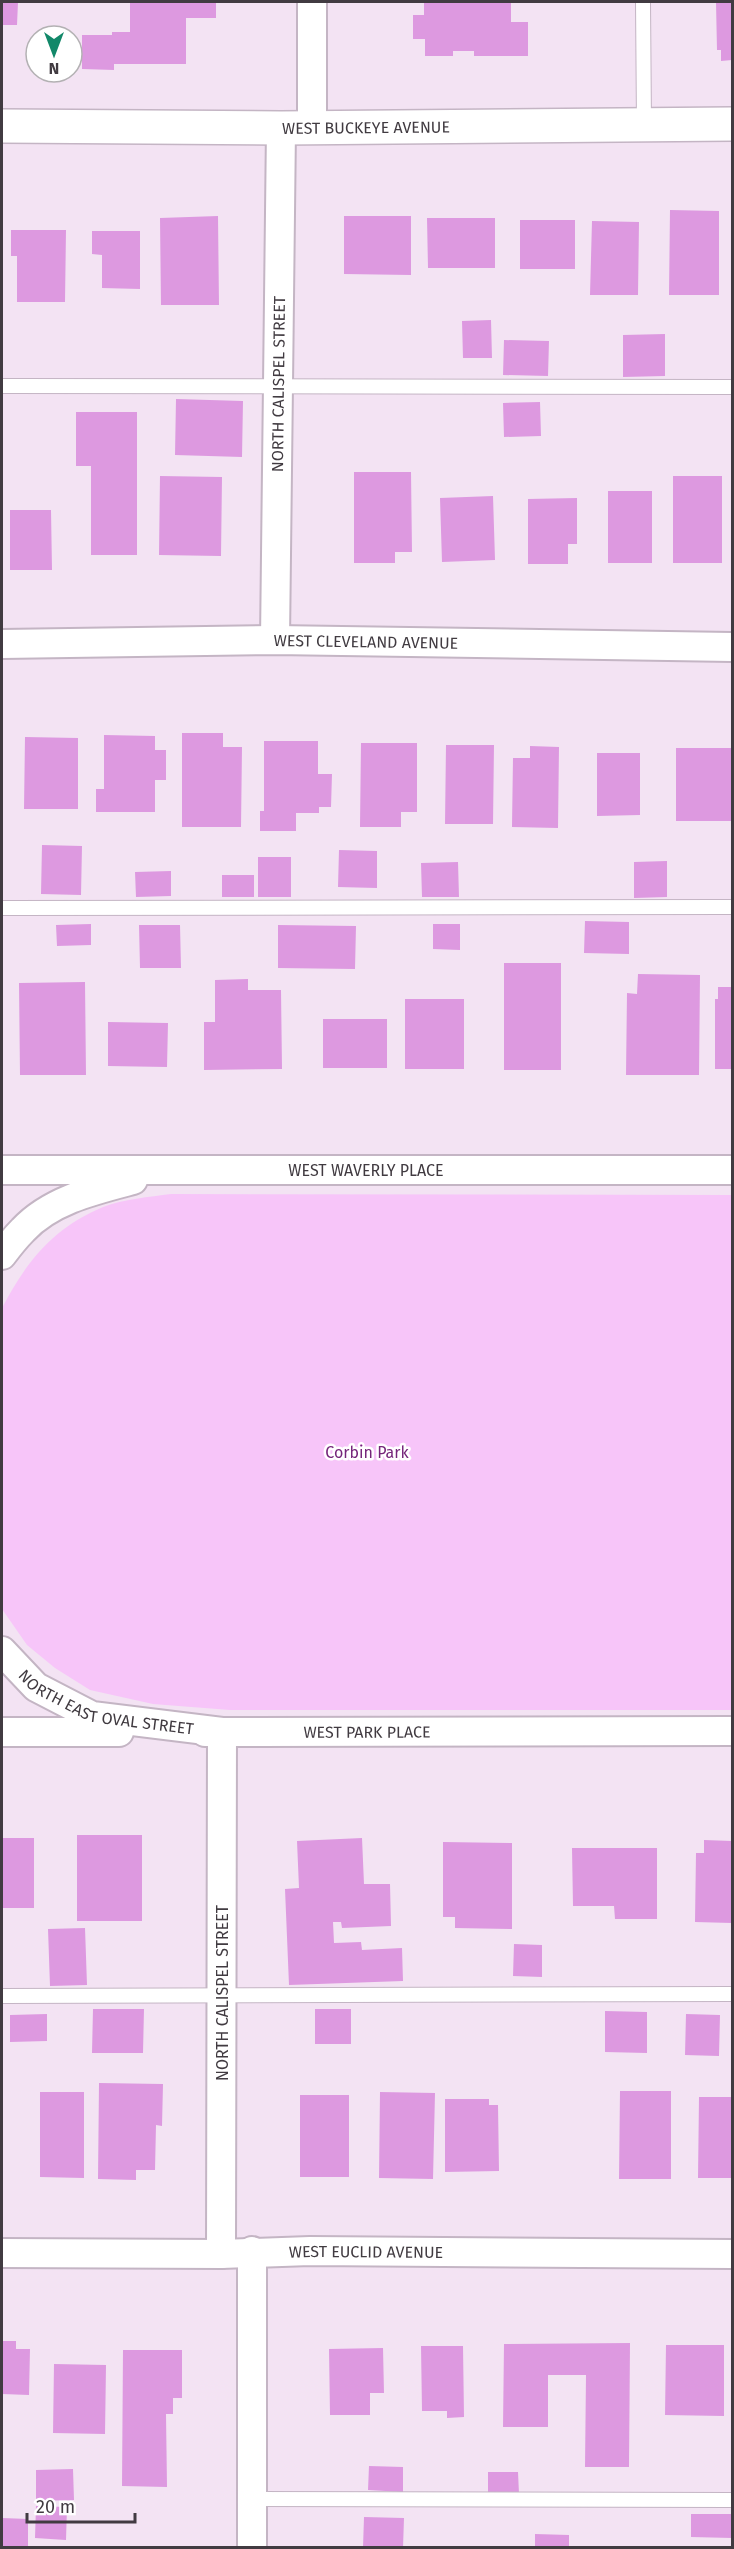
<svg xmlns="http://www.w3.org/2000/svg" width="734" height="2549" font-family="'Fira Sans',sans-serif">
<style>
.green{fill:#f7c5f9}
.building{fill:#dd99e0}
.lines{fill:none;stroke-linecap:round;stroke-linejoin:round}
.service-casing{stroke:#c4b5c4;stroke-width:16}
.minor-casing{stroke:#c4b5c4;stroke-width:32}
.secondary-casing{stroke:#c4b5c4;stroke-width:36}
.service{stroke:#fff;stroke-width:14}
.minor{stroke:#fff;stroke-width:28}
.secondary{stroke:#fff;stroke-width:33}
.labels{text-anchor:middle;stroke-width:5;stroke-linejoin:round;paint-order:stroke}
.street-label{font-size:16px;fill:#413b41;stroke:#fff}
.park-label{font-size:16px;fill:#75257a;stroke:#fff}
</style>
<rect width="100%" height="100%" fill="#f3e3f3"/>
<path class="green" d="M 171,1194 L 732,1195 L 732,1710 L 230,1710 L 153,1704 L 90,1690 L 55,1668 L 27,1645 L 2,1609 L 2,1308 C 26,1262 53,1228 103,1207 C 124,1199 149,1197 171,1194 Z"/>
<path class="building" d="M 2,2 L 18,2 L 17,25 L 2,25 Z
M 130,2 L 216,2 L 216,18 L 186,18 L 186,64 L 114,64 L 114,70 L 82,69 L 82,35 L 112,35 L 112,32 L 130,32 Z
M 424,2 L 511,3 L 511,22 L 528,22 L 528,56 L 474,56 L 474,51 L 453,51 L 453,56 L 425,56 L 425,39 L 413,39 L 413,15 L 424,15 Z
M 716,2 L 732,2 L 732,60 L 721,61 L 721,50 L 717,50 Z
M 670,210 L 719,211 L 719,295 L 669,295 Z
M 218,216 L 219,305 L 161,305 L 160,218 Z
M 344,216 L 411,216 L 411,275 L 344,274 Z
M 427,218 L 495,218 L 495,268 L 428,268 Z
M 520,220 L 575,220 L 575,269 L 520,269 Z
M 592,221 L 639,222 L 638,295 L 590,295 Z
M 11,230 L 66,230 L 65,302 L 17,302 L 17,256 L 11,256 Z
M 92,231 L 140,231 L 140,289 L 102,288 L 102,255 L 92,254 Z
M 491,320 L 492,358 L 463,358 L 462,321 Z
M 665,334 L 665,376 L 623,377 L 623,335 Z
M 504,340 L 549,341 L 548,376 L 503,375 Z
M 176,399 L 243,401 L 242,457 L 175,455 Z
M 540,402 L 541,436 L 504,437 L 503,403 Z
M 76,412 L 137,412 L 137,555 L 91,555 L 91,466 L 76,466 Z
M 354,472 L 411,472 L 412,552 L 395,552 L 395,563 L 354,563 Z
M 160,476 L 222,477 L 221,556 L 159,555 Z
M 673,476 L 722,476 L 722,563 L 673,563 Z
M 608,491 L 652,491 L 652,563 L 608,563 Z
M 493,496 L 495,560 L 442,562 L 440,498 Z
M 577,498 L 577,544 L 568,544 L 568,564 L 528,564 L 528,499 Z
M 10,510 L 51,510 L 52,570 L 10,570 Z
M 182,733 L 223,733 L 223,747 L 242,747 L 241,827 L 182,827 Z
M 104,735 L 155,736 L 155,750 L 166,750 L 166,780 L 155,780 L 155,812 L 96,812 L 96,789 L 104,789 Z
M 25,737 L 78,738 L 78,809 L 24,809 Z
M 264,741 L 318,741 L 318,774 L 332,774 L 331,807 L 319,807 L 319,813 L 296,813 L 296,831 L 260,831 L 260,811 L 264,811 Z
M 361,743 L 417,743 L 417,812 L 401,812 L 401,827 L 360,827 Z
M 446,745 L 494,745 L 493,824 L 445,824 Z
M 530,746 L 559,747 L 558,828 L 512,827 L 513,758 L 530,758 Z
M 676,748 L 731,748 L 732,821 L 676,821 Z
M 597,753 L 640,753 L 640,815 L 597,816 Z
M 42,845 L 82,846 L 81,895 L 41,894 Z
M 339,850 L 377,851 L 377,888 L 338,887 Z
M 258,857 L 291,857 L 291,897 L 258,897 Z
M 667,861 L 667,897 L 634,898 L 634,862 Z
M 458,862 L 459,897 L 422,897 L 421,863 Z
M 171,871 L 171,896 L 136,897 L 135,872 Z
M 222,875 L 254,875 L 254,897 L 222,897 Z
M 585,921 L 629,922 L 629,954 L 584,953 Z
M 91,924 L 91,945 L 57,946 L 56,925 Z
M 433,924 L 460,924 L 460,950 L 433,949 Z
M 139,925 L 180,925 L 181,968 L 140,968 Z
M 278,925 L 356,926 L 355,969 L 278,968 Z
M 504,963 L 561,963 L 561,1070 L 504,1070 Z
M 638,974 L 700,975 L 699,1075 L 626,1075 L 627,993 L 637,994 Z
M 248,979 L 248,990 L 281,990 L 282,1069 L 204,1070 L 204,1022 L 215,1022 L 215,980 Z
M 85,982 L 86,1075 L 20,1075 L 19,983 Z
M 718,987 L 732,987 L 732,1069 L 715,1069 L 715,999 L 718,999 Z
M 405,999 L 464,999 L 464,1069 L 405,1069 Z
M 323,1019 L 387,1019 L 387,1068 L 323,1068 Z
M 108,1022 L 168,1023 L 167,1067 L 108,1066 Z
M 77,1835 L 142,1835 L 142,1921 L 77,1921 Z
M 2,1838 L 34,1838 L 34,1908 L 2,1908 Z
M 362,1838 L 364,1884 L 390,1884 L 391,1926 L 342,1928 L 341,1922 L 333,1922 L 334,1943 L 361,1942 L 362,1950 L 402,1948 L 403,1981 L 289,1985 L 285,1889 L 299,1888 L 297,1841 Z
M 704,1840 L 732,1841 L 732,1923 L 695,1922 L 696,1853 L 704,1853 Z
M 443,1842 L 512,1843 L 512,1929 L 455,1928 L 455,1917 L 443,1917 Z
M 572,1848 L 657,1848 L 657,1919 L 615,1919 L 614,1906 L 573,1906 Z
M 85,1928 L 87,1985 L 50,1986 L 48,1929 Z
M 514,1944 L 542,1945 L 542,1977 L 513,1976 Z
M 93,2009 L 144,2009 L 143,2053 L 92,2053 Z
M 315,2009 L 351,2009 L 351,2044 L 315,2044 Z
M 605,2011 L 647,2012 L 647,2053 L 605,2052 Z
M 47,2014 L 47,2041 L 10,2042 L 10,2015 Z
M 686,2014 L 720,2015 L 719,2056 L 685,2055 Z
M 99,2083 L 163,2084 L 162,2126 L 156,2125 L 155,2170 L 136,2170 L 136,2180 L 98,2179 Z
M 620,2091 L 671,2091 L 671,2179 L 619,2179 Z
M 40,2092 L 84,2092 L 84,2178 L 40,2177 Z
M 380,2092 L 435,2093 L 433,2179 L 379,2178 Z
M 300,2095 L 349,2095 L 349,2177 L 300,2177 Z
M 699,2097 L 732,2097 L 732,2178 L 698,2178 Z
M 445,2099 L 489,2099 L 489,2105 L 498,2105 L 499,2171 L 445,2172 Z
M 2,2341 L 16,2341 L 16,2349 L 30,2349 L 29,2395 L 2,2394 Z
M 630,2343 L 629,2467 L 585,2467 L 586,2375 L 548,2375 L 548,2427 L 503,2427 L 504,2344 Z
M 666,2345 L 724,2345 L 724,2416 L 665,2415 Z
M 421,2346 L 463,2346 L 464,2417 L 447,2418 L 447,2411 L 422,2411 Z
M 383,2348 L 384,2393 L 370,2393 L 370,2415 L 330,2415 L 329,2349 Z
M 123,2350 L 182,2350 L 182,2398 L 173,2398 L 173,2414 L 166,2414 L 167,2487 L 122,2486 Z
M 54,2364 L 106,2365 L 105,2434 L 53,2433 Z
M 369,2466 L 403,2467 L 403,2492 L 368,2490 Z
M 73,2469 L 74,2500 L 36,2501 L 36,2470 Z
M 488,2472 L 518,2472 L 519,2494 L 488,2494 Z
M 36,2506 L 67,2507 L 66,2540 L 35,2538 Z
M 691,2514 L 732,2514 L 732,2538 L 691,2537 Z
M 364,2517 L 404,2518 L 403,2548 L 363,2548 Z
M 2,2518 L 28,2519 L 28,2548 L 2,2548 Z
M 535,2534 L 569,2535 L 569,2548 L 535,2548 Z"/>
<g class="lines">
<g class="service-casing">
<path id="service" d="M 643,2 L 644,125
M 2,386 L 732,387
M 2,908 L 732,907
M 2,1996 L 732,1994
M 252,2499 L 732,2500"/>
</g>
<g class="minor-casing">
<g id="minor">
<path d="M 312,2 L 312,127"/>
<path id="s1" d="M 275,640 L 281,128"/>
<path id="s2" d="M 2,644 L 275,640 L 732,647"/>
<path id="s3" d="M 2,1170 L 732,1170"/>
<path d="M 2,1255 C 8,1247 15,1238 23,1230 C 51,1200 95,1190 133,1180"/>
<path id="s4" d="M 2,1651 L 36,1687 L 92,1716 L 222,1732 L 221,2254"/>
<path d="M 2,1732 L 119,1732"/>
<path id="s5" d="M 205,1732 L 732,1731"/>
<path d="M 252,2251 L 252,2548"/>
<path id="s6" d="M 2,2253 L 221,2254 L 310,2251 L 732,2254"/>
</g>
</g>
<g class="secondary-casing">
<g id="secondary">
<path id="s7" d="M 2,126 L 281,128 L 732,124"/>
</g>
</g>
<use href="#service" class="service"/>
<use href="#minor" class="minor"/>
<use href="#secondary" class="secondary"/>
</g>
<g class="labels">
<g class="street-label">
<text dy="6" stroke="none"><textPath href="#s7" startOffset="364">WEST BUCKEYE AVENUE</textPath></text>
<text dy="6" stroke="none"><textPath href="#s1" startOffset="256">NORTH CALISPEL STREET</textPath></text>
<text dy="6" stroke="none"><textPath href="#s2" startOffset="364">WEST CLEVELAND AVENUE</textPath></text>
<text dy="6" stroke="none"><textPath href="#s3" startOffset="364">WEST WAVERLY PLACE</textPath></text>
<text dy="6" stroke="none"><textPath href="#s4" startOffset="122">NORTH EAST OVAL STREET</textPath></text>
<text dy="6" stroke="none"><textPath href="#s5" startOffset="162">WEST PARK PLACE</textPath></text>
<text transform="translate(222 1993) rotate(-90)" y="6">NORTH CALISPEL STREET</text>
<text dy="6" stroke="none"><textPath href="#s6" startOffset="364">WEST EUCLID AVENUE</textPath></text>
</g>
<g class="park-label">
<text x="367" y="1458">Corbin Park</text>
</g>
</g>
<rect width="734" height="2549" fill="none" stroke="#413b41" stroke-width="6"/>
<g transform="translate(54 54) rotate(180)"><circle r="28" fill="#ffffff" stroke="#b3b1b3" stroke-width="1.5"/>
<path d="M0-4.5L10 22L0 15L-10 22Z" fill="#128869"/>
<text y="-9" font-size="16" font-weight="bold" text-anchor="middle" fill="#413b41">N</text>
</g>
<path d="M27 2513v9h108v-9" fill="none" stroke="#413b41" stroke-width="3"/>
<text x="36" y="2513" font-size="18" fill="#413b41" stroke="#ffffff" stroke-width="4.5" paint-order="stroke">20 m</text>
</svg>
